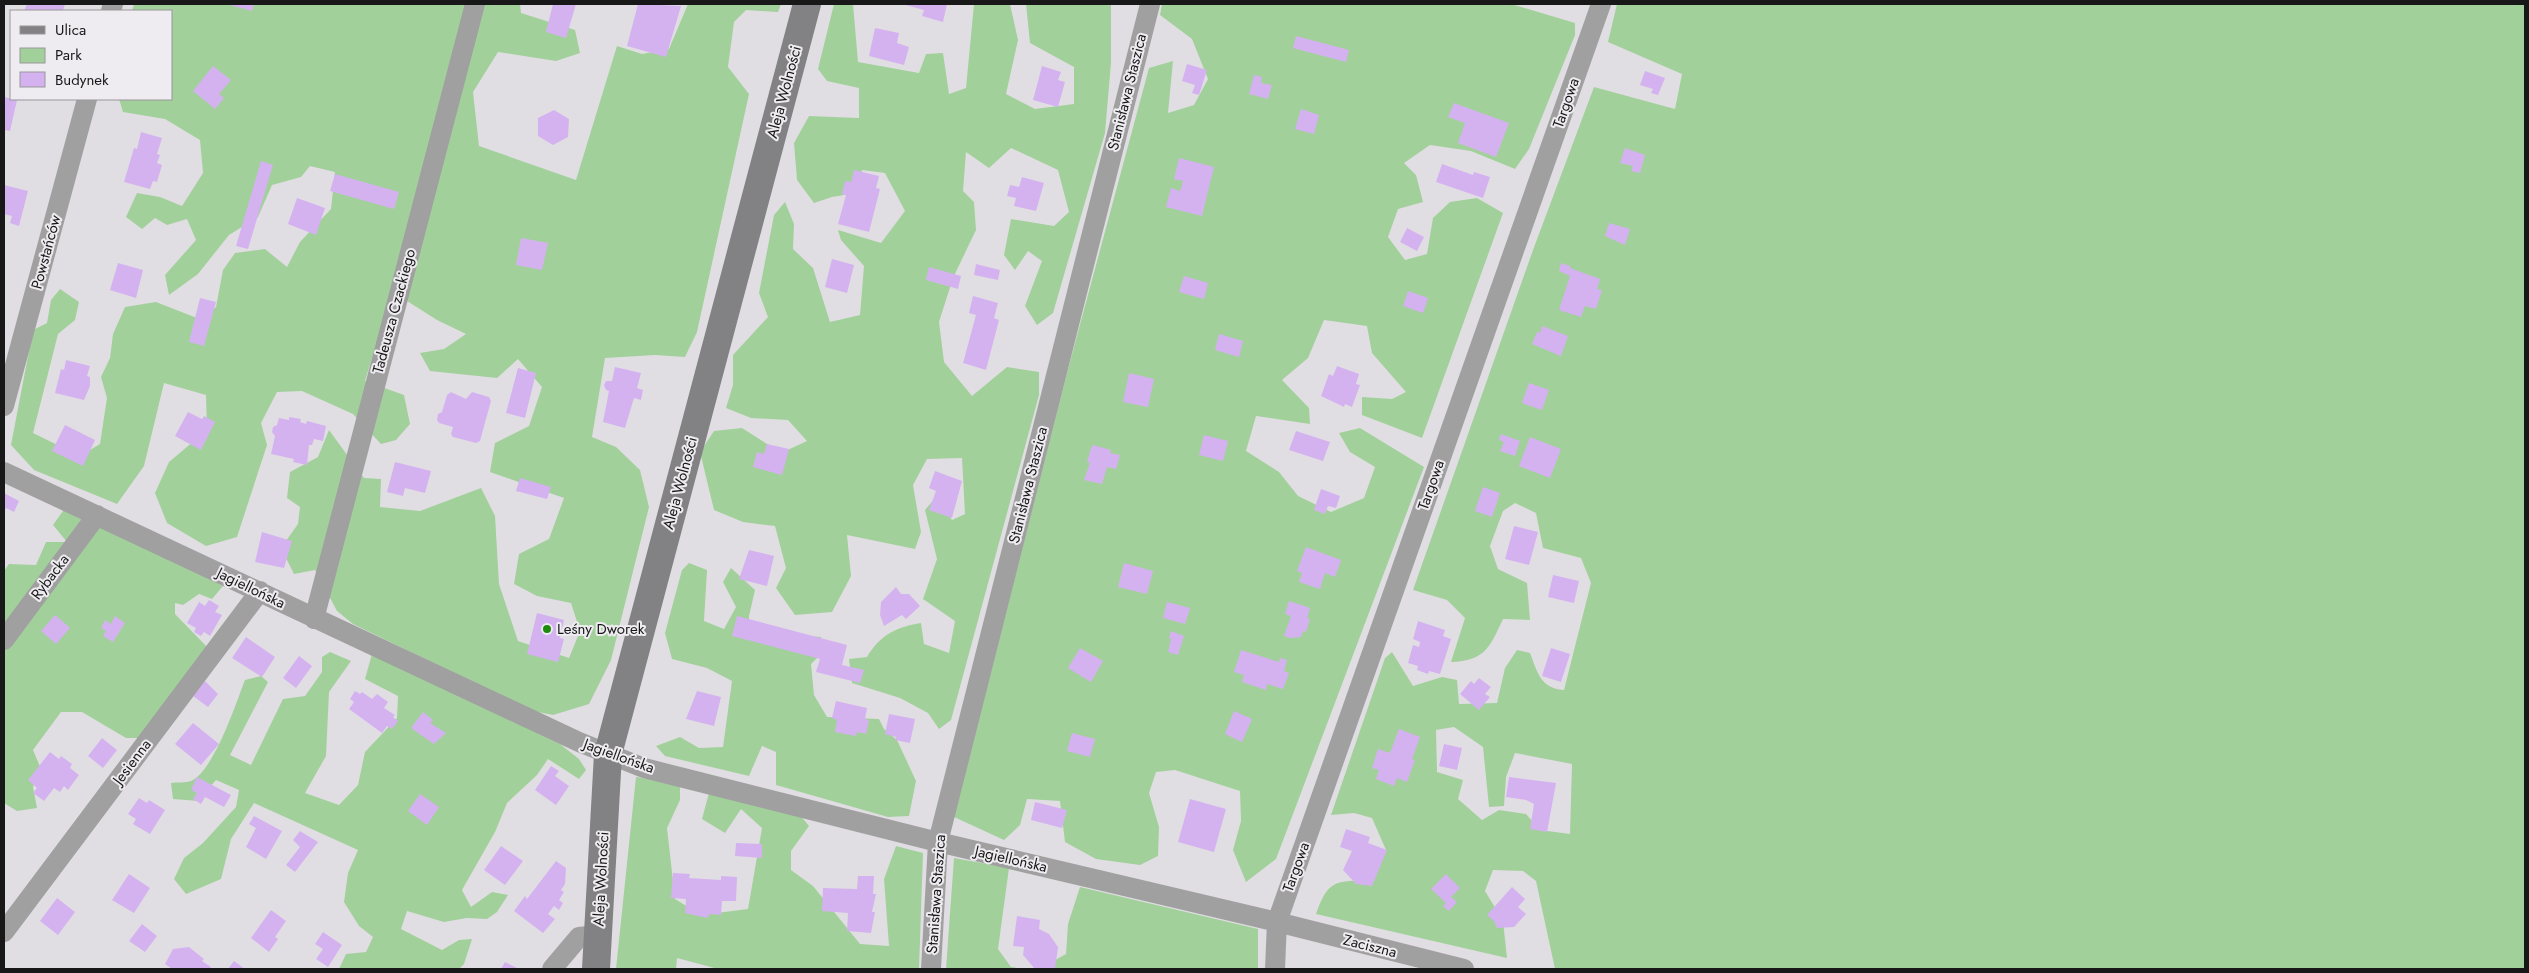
<svg xmlns="http://www.w3.org/2000/svg" width="2529" height="973" font-family="Jost,sans-serif">
<style>
.green{fill:#a2d09b;fill-rule:evenodd}
.building{fill:#d4b2f0}
.lines{fill:none;stroke-linecap:round;stroke-linejoin:round}
.street{stroke:#a1a0a1;stroke-width:20}
.secondary{stroke:#828183;stroke-width:28}
.poi-dot{fill:#1e8b0b;stroke:#eeecf0;stroke-width:2}
.labels{text-anchor:middle;stroke-width:4;stroke-linejoin:round;paint-order:stroke}
.street-label{font-size:15px;fill:#191819;stroke:#eeecf0}
.poi-label{font-size:15px;fill:#191819;stroke:#eeecf0;text-anchor:start}
</style>
<rect width="100%" height="100%" fill="#e1dee3"/>
<path class="green" d="M 134,4 L 520,4 L 521,13 L 575,30 L 580,53 L 556,61 L 498,52 L 473,92 L 479,146 L 576,180 L 617,46 L 642,54 L 669,49 L 688,4 L 781,4 L 778,12 L 746,10 L 734,22 L 728,67 L 749,94 L 697,332 L 685,357 L 655,355 L 605,358 L 592,437 L 616,447 L 640,470 L 649,507 L 611,660 L 589,704 L 553,715 L 533,711 L 353,624 L 337,611 L 315,570 L 294,574 L 281,548 L 298,524 L 300,507 L 287,498 L 290,472 L 318,457 L 329,430 L 364,478 L 381,479 L 380,507 L 420,511 L 481,488 L 495,516 L 499,584 L 518,641 L 569,658 L 580,631 L 571,603 L 537,596 L 514,584 L 519,554 L 549,539 L 564,498 L 490,472 L 495,443 L 529,426 L 542,387 L 518,359 L 497,378 L 430,371 L 420,353 L 444,349 L 466,334 L 437,320 L 407,301 L 390,299 L 365,381 L 404,395 L 410,424 L 396,440 L 381,444 L 353,414 L 302,391 L 277,392 L 261,423 L 267,445 L 237,537 L 206,546 L 167,523 L 155,493 L 169,462 L 207,430 L 206,395 L 164,383 L 144,466 L 117,504 L 34,470 L 11,445 L 33,330 L 47,323 L 51,300 L 60,289 L 79,302 L 75,320 L 58,334 L 33,433 L 80,456 L 100,444 L 107,398 L 101,377 L 110,358 L 113,334 L 125,307 L 156,302 L 202,320 L 216,307 L 223,270 L 235,253 L 265,249 L 287,267 L 300,242 L 331,209 L 335,172 L 310,166 L 301,177 L 272,185 L 258,217 L 229,235 L 198,274 L 169,295 L 165,275 L 196,240 L 187,219 L 167,225 L 155,218 L 142,229 L 126,217 L 137,193 L 160,197 L 182,206 L 203,173 L 200,140 L 165,119 L 123,112 L 119,99 L 171,99 L 171,11 L 132,11 Z
M 834,4 L 853,4 L 858,62 L 919,73 L 926,54 L 943,53 L 949,94 L 966,88 L 974,4 L 1010,4 L 1018,40 L 1006,94 L 1035,109 L 1074,104 L 1074,67 L 1030,43 L 1026,4 L 1111,4 L 1111,63 L 1105,133 L 1053,313 L 1037,325 L 1025,306 L 1042,261 L 1028,251 L 1015,270 L 1004,255 L 1011,219 L 1054,226 L 1069,212 L 1058,170 L 1011,148 L 989,168 L 966,152 L 963,191 L 974,202 L 976,230 L 953,278 L 939,322 L 944,362 L 972,396 L 1007,367 L 1039,372 L 1039,395 L 951,720 L 939,729 L 928,713 L 900,698 L 852,683 L 849,659 L 867,657 C 880,635 896,627 921,623 L 924,644 L 949,653 L 955,621 L 923,599 L 937,559 L 925,510 L 936,497 L 952,520 L 965,514 L 962,458 L 927,459 L 913,485 L 921,532 L 915,549 L 847,535 L 851,576 L 832,612 L 795,615 L 776,588 L 786,568 L 775,526 L 743,522 L 714,510 L 700,452 L 714,431 L 742,428 L 781,453 L 807,441 L 788,420 L 751,418 L 726,408 L 733,385 L 733,355 L 768,317 L 759,293 L 774,215 L 785,202 L 794,224 L 793,249 L 813,268 L 830,322 L 860,315 L 864,266 L 841,240 L 838,230 L 881,243 L 905,211 L 885,173 L 862,170 L 856,193 L 832,197 L 814,203 L 797,180 L 794,143 L 809,116 L 859,118 L 859,88 L 827,81 L 818,69 Z
M 1162,4 L 1511,4 L 1575,23 L 1575,35 L 1529,149 L 1515,169 L 1471,151 L 1430,145 L 1404,163 L 1416,175 L 1423,202 L 1398,209 L 1388,237 L 1405,260 L 1427,254 L 1433,218 L 1450,202 L 1477,198 L 1503,213 L 1422,438 L 1362,415 L 1362,397 L 1392,399 L 1406,392 L 1372,353 L 1367,326 L 1324,320 L 1308,358 L 1282,380 L 1309,408 L 1310,424 L 1256,416 L 1246,451 L 1279,472 L 1298,496 L 1331,512 L 1364,498 L 1375,467 L 1350,452 L 1339,433 L 1360,428 L 1424,467 L 1276,859 L 1246,882 L 1233,850 L 1241,821 L 1240,791 L 1175,770 L 1156,772 L 1149,793 L 1159,827 L 1158,856 L 1140,865 L 1096,859 L 1065,842 L 1060,801 L 1027,799 L 1020,825 L 1004,840 L 954,817 L 1064,384 L 1149,68 L 1173,61 L 1168,113 L 1194,105 L 1208,79 L 1192,39 L 1160,15 Z
M 1617,4 L 2525,4 L 2525,969 L 1555,969 L 1536,881 L 1523,871 L 1493,870 L 1485,891 L 1503,921 L 1507,958 L 1316,914 C 1327,883 1334,880 1366,881 L 1386,850 L 1372,818 L 1354,813 L 1331,815 L 1385,658 L 1392,652 L 1413,686 L 1442,677 L 1457,680 L 1459,704 L 1497,703 L 1505,668 L 1517,650 L 1530,653 C 1538,673 1540,688 1564,690 L 1591,583 L 1581,558 L 1543,548 L 1536,513 L 1515,503 L 1503,511 L 1490,546 L 1498,569 L 1527,583 L 1530,620 L 1503,619 C 1490,647 1485,661 1451,662 L 1465,618 L 1447,600 L 1413,590 L 1533,250 L 1594,87 L 1675,109 L 1682,74 L 1608,42 ZM 1454,727 L 1483,747 L 1489,807 L 1504,806 L 1506,777 L 1515,753 L 1572,764 L 1570,834 L 1540,830 L 1526,814 L 1499,810 L 1482,820 L 1458,799 L 1463,780 L 1437,772 L 1436,730 Z
M 65,508 L 223,586 L 212,599 L 199,594 L 183,605 L 175,603 L 175,614 L 208,648 L 138,738 L 126,738 L 82,712 L 61,712 L 33,750 L 41,769 L 33,787 L 37,808 L 17,811 L 4,803 L 4,571 L 9,564 L 36,565 L 46,542 L 67,542 L 53,525 Z
M 689,563 L 707,570 L 704,621 L 724,629 L 736,607 L 723,582 L 731,568 L 755,590 L 749,616 L 749,632 L 821,637 L 822,653 L 811,664 L 814,695 L 827,717 L 879,719 L 884,729 L 897,740 L 916,781 L 909,816 L 888,817 L 776,785 L 776,752 L 762,746 L 749,776 L 665,756 L 656,746 L 680,737 L 699,748 L 723,747 L 732,681 L 707,668 L 672,659 L 665,633 L 682,570 Z
M 330,652 L 351,661 L 329,692 L 326,756 L 305,793 L 339,805 L 358,785 L 365,752 L 397,718 L 398,696 L 365,679 L 372,654 L 560,744 L 579,759 L 586,770 L 579,779 L 548,759 L 537,775 L 507,803 L 495,832 L 462,890 L 471,907 L 492,892 L 508,895 L 497,912 L 487,919 L 467,918 L 444,922 L 407,911 L 401,929 L 442,950 L 459,940 L 472,939 L 464,964 L 459,969 L 339,969 L 346,954 L 366,952 L 373,937 L 359,926 L 344,902 L 348,873 L 358,850 L 254,803 L 231,839 L 221,879 L 186,894 L 174,879 L 184,858 L 203,843 L 236,807 L 239,790 L 216,780 L 198,801 L 173,799 L 171,783 C 177,782 186,783 191,781 C 214,771 236,703 245,680 L 261,676 L 268,682 L 230,755 L 251,765 L 283,699 L 305,696 L 322,672 L 322,657 Z
M 636,777 L 680,784 L 680,800 L 667,828 L 675,899 L 701,915 L 748,909 L 762,828 L 741,809 L 725,833 L 702,819 L 709,793 L 800,815 L 809,826 L 791,851 L 791,870 L 813,886 L 860,944 L 889,946 L 884,879 L 896,846 L 923,853 L 919,969 L 718,969 L 677,958 L 676,969 L 616,969 Z
M 954,858 L 1009,868 L 998,949 L 1011,967 L 1024,969 L 946,969 Z
M 1080,887 L 1258,929 L 1258,969 L 1039,969 L 1066,954 L 1068,924 Z"/>
<path class="building" d="M 27,4 L 65,4 L 63,11 L 24,11 Z
M 226,4 L 254,4 L 252,11 Z
M 553,4 L 576,4 L 566,38 L 546,32 Z
M 638,4 L 681,6 L 666,57 L 627,46 Z
M 902,4 L 947,4 L 943,22 L 922,16 L 924,10 Z
M 875,28 L 899,33 L 897,43 L 909,47 L 904,65 L 869,56 Z
M 1296,36 L 1349,50 L 1346,62 L 1293,48 Z
M 1187,64 L 1207,70 L 1199,95 L 1192,93 L 1195,85 L 1182,81 Z
M 213,66 L 231,80 L 219,94 L 224,98 L 215,109 L 193,91 Z
M 1042,66 L 1061,72 L 1058,80 L 1065,82 L 1058,107 L 1033,100 Z
M 1645,71 L 1665,78 L 1658,95 L 1651,93 L 1653,89 L 1640,85 Z
M 1254,75 L 1262,77 L 1261,83 L 1272,85 L 1268,99 L 1249,94 Z
M 4,97 L 17,100 L 10,131 L 4,130 Z
M 1454,103 L 1509,123 L 1496,157 L 1458,143 L 1465,123 L 1448,117 Z
M 1301,109 L 1319,115 L 1314,134 L 1295,129 Z
M 554,110 L 569,119 L 568,137 L 553,145 L 538,136 L 538,118 Z
M 141,132 L 162,138 L 157,154 L 160,155 L 157,163 L 162,165 L 157,182 L 153,181 L 150,189 L 124,182 L 134,148 L 137,149 Z
M 1625,148 L 1645,155 L 1640,173 L 1631,171 L 1633,166 L 1620,163 Z
M 1179,158 L 1214,167 L 1202,216 L 1166,207 L 1171,188 L 1180,191 L 1183,181 L 1174,179 Z
M 261,161 L 273,165 L 248,249 L 236,246 Z
M 1442,164 L 1473,175 L 1474,172 L 1490,177 L 1483,198 L 1436,182 Z
M 854,170 L 879,176 L 876,188 L 880,189 L 869,232 L 838,224 L 846,195 L 842,194 L 845,181 L 851,182 Z
M 335,174 L 399,192 L 394,209 L 330,191 Z
M 1022,177 L 1044,183 L 1036,211 L 1014,206 L 1016,198 L 1007,196 L 1010,185 L 1019,187 Z
M 4,185 L 28,191 L 19,226 L 10,223 L 12,216 L 4,214 Z
M 297,198 L 325,208 L 316,235 L 288,224 Z
M 1609,223 L 1630,229 L 1625,245 L 1605,236 Z
M 1407,228 L 1424,237 L 1417,251 L 1400,242 Z
M 521,238 L 548,243 L 542,270 L 516,265 Z
M 832,259 L 854,265 L 847,293 L 825,287 Z
M 118,263 L 143,270 L 136,298 L 110,290 Z
M 1561,263 L 1570,266 L 1570,268 L 1600,279 L 1597,289 L 1602,290 L 1596,309 L 1585,306 L 1581,317 L 1559,310 L 1570,276 L 1559,271 Z
M 976,264 L 1000,270 L 998,280 L 974,275 Z
M 929,267 L 961,276 L 958,289 L 926,280 Z
M 1184,276 L 1208,283 L 1204,299 L 1179,292 Z
M 1408,291 L 1428,298 L 1423,313 L 1403,306 Z
M 973,296 L 998,303 L 994,318 L 999,320 L 986,370 L 963,363 L 976,315 L 969,313 Z
M 200,298 L 216,302 L 204,346 L 189,342 Z
M 1542,326 L 1568,336 L 1561,356 L 1532,344 L 1537,332 L 1540,333 Z
M 1219,334 L 1243,341 L 1239,357 L 1215,350 Z
M 66,360 L 90,366 L 87,376 L 90,377 L 90,386 L 84,400 L 55,393 L 61,369 L 64,370 Z
M 1337,366 L 1359,374 L 1356,384 L 1360,385 L 1352,407 L 1345,404 L 1344,407 L 1321,396 L 1329,374 L 1333,376 Z
M 615,367 L 641,373 L 637,388 L 643,390 L 641,400 L 634,398 L 625,428 L 603,422 L 609,391 L 606,390 L 604,385 L 606,381 L 612,381 Z
M 518,368 L 536,373 L 525,418 L 506,413 Z
M 1129,373 L 1154,379 L 1148,407 L 1123,402 Z
M 1529,383 L 1549,390 L 1542,410 L 1522,403 Z
M 451,392 L 466,399 L 472,392 L 489,397 L 491,401 L 480,441 L 476,443 L 453,437 L 451,434 L 453,427 L 439,423 L 437,420 L 438,414 L 442,412 L 447,395 Z
M 188,412 L 202,419 L 204,416 L 215,422 L 201,450 L 175,436 Z
M 289,417 L 301,419 L 300,422 L 306,424 L 307,421 L 326,426 L 323,441 L 314,439 L 312,445 L 309,445 L 307,465 L 293,462 L 294,459 L 271,454 L 275,436 L 272,432 L 273,427 L 277,425 L 279,418 L 289,420 Z
M 65,425 L 95,440 L 83,466 L 52,451 Z
M 1296,431 L 1330,442 L 1323,461 L 1289,450 Z
M 1501,434 L 1520,441 L 1515,456 L 1500,451 L 1504,442 L 1499,440 Z
M 1204,435 L 1228,441 L 1223,461 L 1199,455 Z
M 1530,437 L 1561,449 L 1550,478 L 1519,466 Z
M 767,444 L 789,449 L 782,475 L 753,467 L 757,452 L 764,454 Z
M 1093,445 L 1111,450 L 1110,453 L 1120,455 L 1116,469 L 1107,467 L 1102,484 L 1084,480 L 1090,463 L 1087,462 L 1091,448 Z
M 395,462 L 431,471 L 425,493 L 405,488 L 403,496 L 387,492 Z
M 935,471 L 962,481 L 952,518 L 929,510 L 936,491 L 929,488 Z
M 520,478 L 551,487 L 547,499 L 516,491 Z
M 1483,487 L 1500,493 L 1492,517 L 1475,511 Z
M 1321,489 L 1340,496 L 1336,508 L 1328,506 L 1325,514 L 1314,510 Z
M 4,493 L 19,501 L 14,512 L 6,508 L 4,512 Z
M 1514,526 L 1538,532 L 1529,565 L 1505,559 Z
M 262,532 L 292,541 L 284,568 L 255,562 Z
M 1306,547 L 1341,560 L 1335,577 L 1325,573 L 1320,589 L 1299,582 L 1302,573 L 1297,571 Z
M 749,550 L 774,556 L 767,586 L 739,579 Z
M 1124,563 L 1153,571 L 1147,594 L 1118,587 Z
M 1553,575 L 1579,581 L 1574,603 L 1548,597 Z
M 896,587 L 901,594 L 909,594 L 920,606 L 906,619 L 902,615 L 884,626 L 880,615 L 881,602 Z
M 209,600 L 219,606 L 215,612 L 222,615 L 210,636 L 204,632 L 201,636 L 194,632 L 196,628 L 187,623 L 199,602 L 205,606 Z
M 1289,601 L 1310,608 L 1307,618 L 1310,619 L 1306,632 L 1303,631 L 1301,637 L 1290,638 L 1284,636 L 1291,616 L 1285,614 Z
M 1167,602 L 1190,608 L 1185,624 L 1163,618 Z
M 537,613 L 564,620 L 560,638 L 564,639 L 558,662 L 527,654 Z
M 55,615 L 70,628 L 56,644 L 41,631 Z
M 115,616 L 125,623 L 113,642 L 103,636 L 106,631 L 101,628 L 105,620 L 111,624 Z
M 737,616 L 847,645 L 842,665 L 864,670 L 860,683 L 816,672 L 820,659 L 732,636 Z
M 1418,621 L 1445,630 L 1443,636 L 1451,639 L 1440,674 L 1429,671 L 1428,674 L 1417,670 L 1418,666 L 1408,663 L 1413,645 L 1419,647 L 1420,642 L 1413,639 Z
M 1171,631 L 1184,636 L 1178,655 L 1168,652 L 1171,639 L 1169,638 Z
M 246,637 L 275,657 L 262,677 L 232,658 Z
M 1080,648 L 1103,661 L 1091,682 L 1068,668 Z
M 1551,648 L 1570,654 L 1561,682 L 1542,676 Z
M 1241,650 L 1279,662 L 1280,658 L 1287,660 L 1284,671 L 1289,673 L 1283,689 L 1267,684 L 1266,690 L 1242,682 L 1244,675 L 1234,672 Z
M 299,656 L 312,666 L 296,688 L 283,678 Z
M 1479,678 L 1491,687 L 1485,694 L 1490,697 L 1479,710 L 1460,694 L 1471,681 L 1474,684 Z
M 205,681 L 218,694 L 208,707 L 193,696 Z
M 355,691 L 360,694 L 362,692 L 372,699 L 377,694 L 388,702 L 384,708 L 395,715 L 393,717 L 398,721 L 392,729 L 387,726 L 382,733 L 349,709 L 354,702 L 350,699 Z
M 697,691 L 721,697 L 714,726 L 686,719 Z
M 836,701 L 867,708 L 865,719 L 869,720 L 866,734 L 857,732 L 856,736 L 835,732 L 837,720 L 832,718 Z
M 1234,711 L 1252,719 L 1242,742 L 1225,734 Z
M 423,712 L 433,720 L 430,723 L 446,733 L 434,744 L 411,728 Z
M 889,714 L 915,719 L 910,743 L 895,740 L 896,737 L 885,734 Z
M 193,723 L 219,744 L 201,765 L 175,744 Z
M 1399,729 L 1420,737 L 1412,759 L 1415,760 L 1407,782 L 1397,778 L 1394,786 L 1376,779 L 1379,770 L 1372,768 L 1378,749 L 1390,753 Z
M 1072,733 L 1095,739 L 1090,757 L 1067,751 Z
M 102,738 L 117,750 L 103,768 L 88,756 Z
M 1444,744 L 1462,748 L 1457,770 L 1439,766 Z
M 50,752 L 59,759 L 61,756 L 72,764 L 70,768 L 79,775 L 68,790 L 64,786 L 60,792 L 54,788 L 44,801 L 33,793 L 37,788 L 28,780 Z
M 551,766 L 559,771 L 555,776 L 569,786 L 556,805 L 535,790 Z
M 197,777 L 231,795 L 224,807 L 205,797 L 201,804 L 193,799 L 197,793 L 191,790 Z
M 1509,777 L 1556,783 L 1547,832 L 1530,829 L 1534,804 L 1526,800 L 1506,797 Z
M 420,794 L 439,807 L 427,825 L 408,811 Z
M 139,798 L 147,803 L 149,800 L 165,810 L 150,834 L 133,824 L 136,819 L 128,814 Z
M 1190,799 L 1226,809 L 1214,852 L 1178,842 Z
M 1035,802 L 1067,810 L 1062,828 L 1031,820 Z
M 254,816 L 282,831 L 266,859 L 246,847 L 256,828 L 249,824 Z
M 1346,829 L 1370,837 L 1368,843 L 1387,850 L 1372,886 L 1356,884 L 1343,870 L 1352,851 L 1340,847 Z
M 300,831 L 318,842 L 295,872 L 286,865 L 300,847 L 293,840 Z
M 736,843 L 762,844 L 762,858 L 735,856 Z
M 501,846 L 523,861 L 505,885 L 484,870 Z
M 556,861 L 566,868 L 565,884 L 561,890 L 564,892 L 559,900 L 563,903 L 559,910 L 554,906 L 548,914 L 555,919 L 543,933 L 514,911 L 525,896 L 527,899 Z
M 673,873 L 690,874 L 689,878 L 721,880 L 721,876 L 737,877 L 736,901 L 722,901 L 721,915 L 710,914 L 707,918 L 685,913 L 686,899 L 671,898 Z
M 129,874 L 150,888 L 134,913 L 112,900 Z
M 1446,874 L 1460,888 L 1451,897 L 1457,902 L 1449,911 L 1443,906 L 1446,903 L 1431,889 Z
M 858,876 L 874,876 L 873,894 L 876,894 L 872,912 L 875,912 L 871,933 L 847,931 L 848,913 L 822,911 L 823,888 L 857,889 Z
M 1512,887 L 1525,899 L 1518,907 L 1526,914 L 1514,927 L 1497,928 L 1494,921 L 1487,915 Z
M 57,898 L 75,912 L 58,935 L 40,921 Z
M 271,910 L 286,921 L 275,937 L 278,939 L 269,952 L 251,938 Z
M 1017,916 L 1040,920 L 1039,929 L 1049,934 L 1058,947 L 1055,969 L 1035,969 L 1023,955 L 1024,947 L 1013,946 Z
M 142,924 L 157,936 L 145,952 L 129,941 Z
M 323,932 L 342,945 L 328,967 L 316,959 L 323,949 L 315,944 Z
M 189,947 L 204,959 L 202,961 L 211,967 L 210,969 L 172,969 L 165,964 L 173,949 Z
M 234,961 L 245,969 L 228,969 Z
M 505,962 L 519,969 L 501,969 Z"/>
<g class="lines">
<path class="street" d="M 111,11 L 113,4
M 4,406 L 87,99
M 4,472 L 579,742 L 644,768 L 938,842 L 1277,922 L 1464,969
M 314,619 L 475,4
M 4,640 L 97,515
M 4,932 L 260,591
M 552,969 L 579,937 L 597,935
M 931,969 L 938,842 L 1150,4
M 1275,969 L 1277,922 L 1601,4"/>
<path class="secondary" d="M 596,969 L 608,754 L 807,4"/>
</g>
<circle class="poi-dot" cx="547" cy="629" r="5"/>
<g class="labels">
<g class="street-label">
<text transform="translate(784 92) rotate(-75)" y="5">Aleja Wolności</text>
<text transform="translate(1127 92) rotate(-76)" y="5">Stanisława Staszica</text>
<text transform="translate(1566 103) rotate(-71)" y="5">Targowa</text>
<text transform="translate(46 252) rotate(-75)" y="5">Powstańców</text>
<text transform="translate(394 311) rotate(-75)" y="5">Tadeusza Czackiego</text>
<text transform="translate(680 483) rotate(-75)" y="5">Aleja Wolności</text>
<text transform="translate(1028 485) rotate(-76)" y="5">Stanisława Staszica</text>
<text transform="translate(1431 485) rotate(-71)" y="5">Targowa</text>
<text transform="translate(50 577) rotate(-53)" y="5">Rybacka</text>
<text transform="translate(251 588) rotate(26)" y="5">Jagiellońska</text>
<text transform="translate(619 756) rotate(20)" y="5">Jagiellońska</text>
<text transform="translate(132 762) rotate(-53)" y="5">Jesienna</text>
<text transform="translate(1011 859) rotate(13)" y="5">Jagiellońska</text>
<text transform="translate(1296 867) rotate(-70)" y="5">Targowa</text>
<text transform="translate(601 879) rotate(-87)" y="5">Aleja Wolności</text>
<text transform="translate(936 894) rotate(-86)" y="5">Stanisława Staszica</text>
<text transform="translate(1370 946) rotate(14)" y="5">Zaciszna</text>
</g>
<g class="poi-label">
<text x="557" y="634">Leśny Dworek</text>
</g>
</g>
<rect width="2529" height="973" fill="none" stroke="#191819" stroke-width="10"/>
<rect x="10" y="10" width="162" height="90" fill="#eeecf0" stroke="#99979a"/>
<rect x="20" y="26" width="25" height="8" fill="#828183" stroke="#99979a"/>
<text x="55" y="35" font-size="15" fill="#191819">Ulica</text>
<rect x="20" y="48" width="25" height="15" fill="#a2d09b" stroke="#99979a"/>
<text x="55" y="60" font-size="15" fill="#191819">Park</text>
<rect x="20" y="72" width="25" height="15" fill="#d4b2f0" stroke="#99979a"/>
<text x="55" y="85" font-size="15" fill="#191819">Budynek</text>
</svg>
